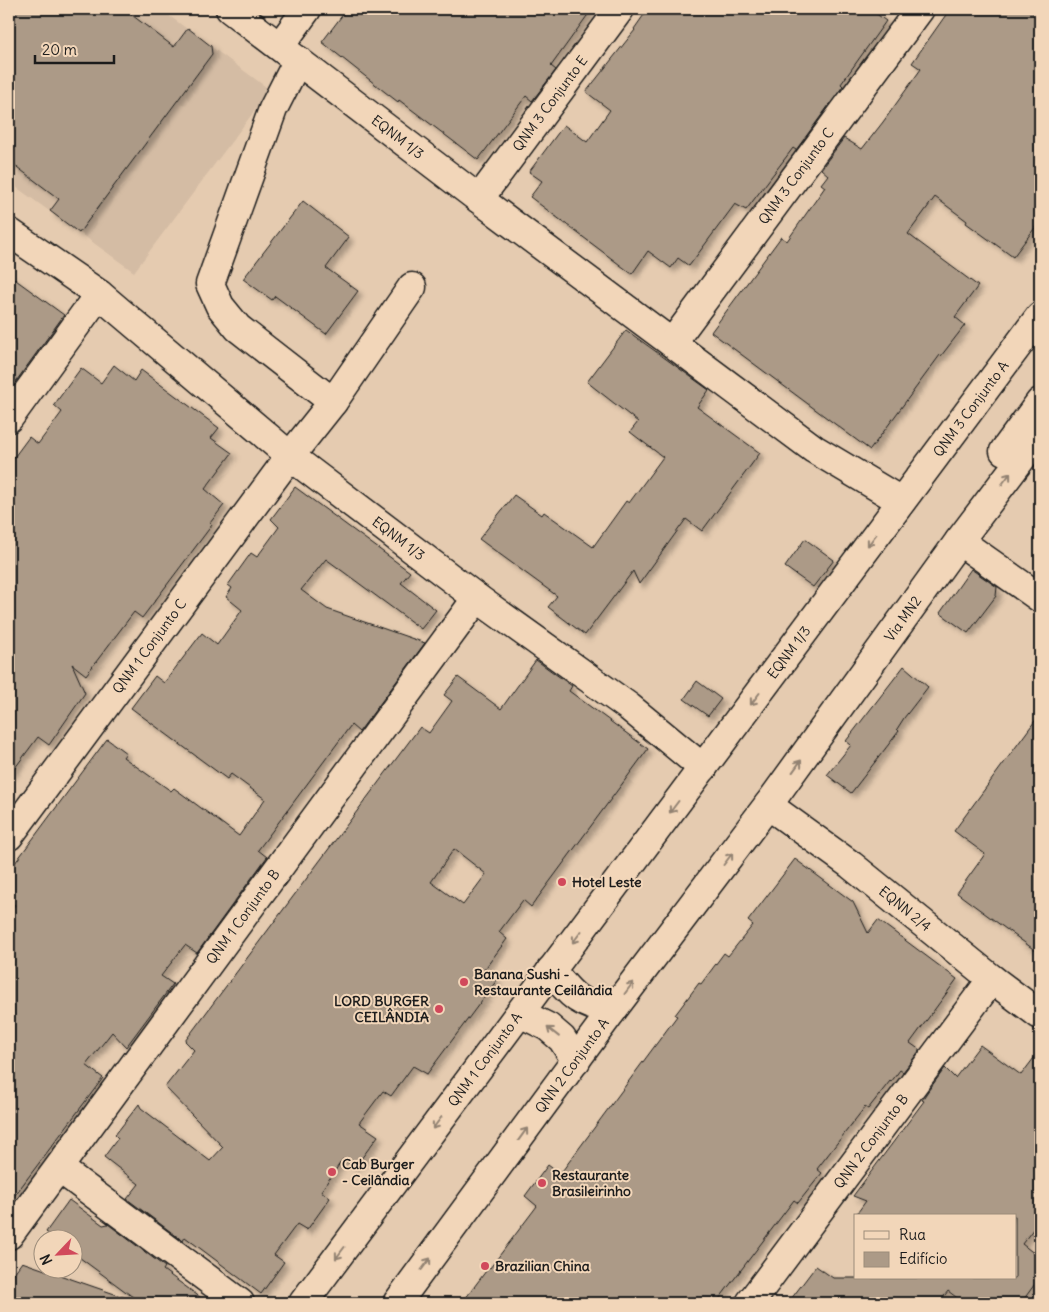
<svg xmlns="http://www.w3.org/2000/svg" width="1049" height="1312" font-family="Delius,sans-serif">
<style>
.built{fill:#d4bca4}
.building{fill:#ac9a87;stroke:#1c1c1c;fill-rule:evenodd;filter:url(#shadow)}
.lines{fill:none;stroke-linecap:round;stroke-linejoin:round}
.minor-casing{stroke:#1c1c1c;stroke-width:31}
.major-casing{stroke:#1c1c1c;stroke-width:31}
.minor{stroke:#f2d6b9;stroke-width:28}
.major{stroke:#f2d6b9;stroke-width:28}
.oneway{stroke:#928272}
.poi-dot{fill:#d1495b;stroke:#f2d6b9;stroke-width:2}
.labels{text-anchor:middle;stroke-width:4;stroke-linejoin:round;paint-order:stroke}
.street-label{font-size:14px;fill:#1c1c1c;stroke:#f2d6b9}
.poi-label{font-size:14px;font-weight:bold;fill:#1c1c1c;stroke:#f2d6b9;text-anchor:start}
</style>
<defs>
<filter id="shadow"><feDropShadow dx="4.5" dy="4.5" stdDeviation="2.5" flood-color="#0004"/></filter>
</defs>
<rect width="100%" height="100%" fill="#e5cbb0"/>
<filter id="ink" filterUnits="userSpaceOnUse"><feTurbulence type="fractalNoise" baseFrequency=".02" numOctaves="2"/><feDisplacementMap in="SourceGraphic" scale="10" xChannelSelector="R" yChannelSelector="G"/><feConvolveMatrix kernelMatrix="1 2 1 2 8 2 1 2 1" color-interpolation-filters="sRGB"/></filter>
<g filter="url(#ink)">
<path class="built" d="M 9,9 L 160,9 L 270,90 L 134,272 L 9,182 Z"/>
<path class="building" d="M 9,9 L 124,9 L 174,47 L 188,28 L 211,46 L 212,54 L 79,233 L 50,211 L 59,199 L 9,161 Z
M 347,9 L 592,9 L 551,66 L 556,70 L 532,101 L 526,96 L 478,160 L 399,100 L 398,102 L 385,92 L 322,42 Z
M 648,9 L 870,9 L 886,21 L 841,84 L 843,86 L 796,150 L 793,148 L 746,210 L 735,204 L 689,266 L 678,258 L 671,268 L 648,251 L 632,274 L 530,197 L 542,181 L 529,172 L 564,125 L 587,142 L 610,110 L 586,92 L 635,30 L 634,29 Z
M 950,9 L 1040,9 L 1040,221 L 1013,257 L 966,223 L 967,221 L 935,197 L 908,234 L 978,286 L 955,317 L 965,325 L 941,356 L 940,355 L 870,450 L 711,332 L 781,237 L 787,241 L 825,187 L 821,184 L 828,175 L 821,169 L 844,138 L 862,149 L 883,122 L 921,69 L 912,63 Z
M 303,201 L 349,237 L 326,268 L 358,291 L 326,334 L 275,296 L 272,300 L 243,279 Z
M 9,275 L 64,315 L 9,391 Z
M 626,330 L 709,390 L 697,407 L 760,453 L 702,531 L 686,519 L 639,584 L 633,571 L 585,635 L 548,607 L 557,596 L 479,539 L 514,495 L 542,515 L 544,512 L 593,547 L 626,501 L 629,503 L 663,457 L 630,432 L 638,422 L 587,382 Z
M 114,365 L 134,381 L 141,370 L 219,428 L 211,438 L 232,453 L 205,489 L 224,505 L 210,523 L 212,525 L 142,618 L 134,612 L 86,675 L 72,664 L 85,693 L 49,745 L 38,737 L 9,776 L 9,464 L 29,437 L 38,444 L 62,412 L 54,405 L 81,368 L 101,383 Z
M 295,487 L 410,572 L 401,583 L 436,610 L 421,629 L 326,559 L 301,590 L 327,609 L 425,643 L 359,732 L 351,725 L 258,850 L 267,857 L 197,953 L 185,945 L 161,976 L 173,984 L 126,1047 L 112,1032 L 86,1065 L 103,1078 L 9,1203 L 9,914 L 15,905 L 9,900 L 9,871 L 107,739 L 126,753 L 123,757 L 171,791 L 174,788 L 239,836 L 265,799 L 231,774 L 227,779 L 131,708 L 155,676 L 164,683 L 202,633 L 217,645 L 242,610 L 226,597 L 232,588 L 228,585 L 251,553 L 257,557 L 279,527 L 271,519 Z
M 805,539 L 834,560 L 813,587 L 785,567 Z
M 971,569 L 997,587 L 996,596 L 968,633 L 940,613 Z
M 536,660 L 572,686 L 569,691 L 648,749 L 531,907 L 523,900 L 499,932 L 507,939 L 484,970 L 497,980 L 427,1074 L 413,1066 L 391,1096 L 383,1091 L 359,1123 L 378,1136 L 355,1167 L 343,1159 L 321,1191 L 330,1198 L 307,1230 L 297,1224 L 274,1255 L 284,1262 L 261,1294 L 185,1237 L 183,1241 L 127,1199 L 139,1184 L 104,1157 L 118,1138 L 115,1135 L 139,1104 L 141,1108 L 210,1161 L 223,1147 L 165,1087 L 194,1050 L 185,1041 L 420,727 L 429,733 L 452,701 L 444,695 L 458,677 L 501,709 ZM 454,849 L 486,874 L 463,905 L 431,882 Z
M 904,666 L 928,687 L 904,718 L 897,729 L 899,731 L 851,793 L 827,775 L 851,745 L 846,741 Z
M 697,681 L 721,699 L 708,716 L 684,699 Z
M 1040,714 L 1040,954 L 957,893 L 985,854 L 954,831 Z
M 795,859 L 853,902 L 868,933 L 878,920 L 957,979 L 910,1043 L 920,1050 L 903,1072 L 900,1070 L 891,1082 L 890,1081 L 868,1109 L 865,1107 L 817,1169 L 822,1173 L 798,1203 L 794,1200 L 716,1303 L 462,1303 L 489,1267 L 490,1268 L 537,1206 L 525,1196 L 548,1165 L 560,1174 L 677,1016 L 675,1015 L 699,983 L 701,984 L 724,953 L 728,956 L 753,925 L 748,921 Z
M 980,1045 L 1021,1075 L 1040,1050 L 1040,1220 L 1022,1244 L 1040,1258 L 1040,1277 L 1021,1303 L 964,1303 L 948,1291 L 939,1303 L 788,1303 L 816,1266 L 833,1278 L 1015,1278 L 1015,1216 L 855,1216 L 866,1201 L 853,1196 L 924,1101 L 922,1100 L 928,1091 L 945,1068 L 955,1078 Z
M 69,1200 L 103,1225 L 108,1224 L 165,1267 L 163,1270 L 208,1303 L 141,1303 L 72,1252 L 72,1240 L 56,1240 L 46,1232 Z
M 22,1262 L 132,1300 L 131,1303 L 9,1303 L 9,1280 Z"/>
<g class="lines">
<g class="minor-casing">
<g id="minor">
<path id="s1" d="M 230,9 L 479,199 L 814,449 L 901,501"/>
<path d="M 280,46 L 307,9"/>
<path id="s2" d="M 479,199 L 620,9"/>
<path id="s3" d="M 9,232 L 99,294 L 290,456 L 477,598 L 629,707 L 703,768"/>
<path id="s4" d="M 672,343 L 920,9"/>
<path d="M 333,402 L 412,287"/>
<path d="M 9,418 L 99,294"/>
<path d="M 959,541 L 1040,598"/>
<path id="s5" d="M 768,805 L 851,865 L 992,979 L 1040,1015"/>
<path id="s6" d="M 9,836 L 290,456 L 333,402 L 238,328 L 220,306 L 210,284 L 273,109 L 298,60"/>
<path d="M 59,1168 L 240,1303"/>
<path id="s7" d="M 9,1235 L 477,598"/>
<path id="s8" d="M 750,1303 L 992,979"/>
</g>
</g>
<g class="major-casing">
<g id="major">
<path d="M 1004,451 L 1040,402"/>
<path d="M 551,970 C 574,999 577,1002 612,1011"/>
<path d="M 520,1013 L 548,1027 L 562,1039 L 576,1061"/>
<path id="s9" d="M 303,1303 L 1040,316"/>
<path id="s10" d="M 397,1303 L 612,1011 L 774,797 L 959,541 L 1040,434"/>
</g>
</g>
<use href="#minor" class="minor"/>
<use href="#major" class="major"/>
</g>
<defs><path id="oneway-shaft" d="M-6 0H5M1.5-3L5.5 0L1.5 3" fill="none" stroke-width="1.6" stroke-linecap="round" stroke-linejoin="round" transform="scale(1.25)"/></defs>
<g class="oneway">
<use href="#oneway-shaft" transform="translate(1006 479) rotate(-53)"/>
<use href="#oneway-shaft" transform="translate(872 540) rotate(127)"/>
<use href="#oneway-shaft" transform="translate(755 699) rotate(127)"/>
<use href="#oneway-shaft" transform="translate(797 766) rotate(-54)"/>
<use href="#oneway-shaft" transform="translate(674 807) rotate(127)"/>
<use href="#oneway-shaft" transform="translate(728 859) rotate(-53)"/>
<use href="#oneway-shaft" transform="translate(577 937) rotate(127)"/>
<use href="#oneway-shaft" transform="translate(629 988) rotate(-53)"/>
<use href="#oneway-shaft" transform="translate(553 1032) rotate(-142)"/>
<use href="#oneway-shaft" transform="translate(437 1123) rotate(127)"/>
<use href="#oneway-shaft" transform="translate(523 1134) rotate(-54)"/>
<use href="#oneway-shaft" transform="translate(340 1253) rotate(127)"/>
<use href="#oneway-shaft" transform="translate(426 1264) rotate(-53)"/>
</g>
</g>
<g class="poi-dot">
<circle cx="562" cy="882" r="5"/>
<circle cx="464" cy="982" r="5"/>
<circle cx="439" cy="1009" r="5"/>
<circle cx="332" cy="1172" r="5"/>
<circle cx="542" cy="1183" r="5"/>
<circle cx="485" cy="1266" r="5"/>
</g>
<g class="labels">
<g class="street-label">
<text dy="5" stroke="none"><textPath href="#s2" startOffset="119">QNM 3 Conjunto E</textPath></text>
<text dy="5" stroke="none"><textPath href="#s1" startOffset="211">EQNM 1/3</textPath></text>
<text dy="5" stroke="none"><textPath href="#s4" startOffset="208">QNM 3 Conjunto C</textPath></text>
<text dy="5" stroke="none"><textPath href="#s9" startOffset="1116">QNM 3 Conjunto A</textPath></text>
<text dy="5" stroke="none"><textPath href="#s3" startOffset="496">EQNM 1/3</textPath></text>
<text dy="5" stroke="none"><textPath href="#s10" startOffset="851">Via MN2</textPath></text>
<text dy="5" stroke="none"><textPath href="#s6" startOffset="236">QNM 1 Conjunto C</textPath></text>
<text dy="5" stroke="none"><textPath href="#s9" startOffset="812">EQNM 1/3</textPath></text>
<text dy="5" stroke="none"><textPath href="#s5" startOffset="172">EQNN 2/4</textPath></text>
<text dy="5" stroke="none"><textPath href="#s7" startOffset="395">QNM 1 Conjunto B</textPath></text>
<text dy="5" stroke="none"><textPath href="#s9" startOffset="304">QNM 1 Conjunto A</textPath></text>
<text dy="5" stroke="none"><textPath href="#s10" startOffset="295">QNN 2 Conjunto A</textPath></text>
<text dy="5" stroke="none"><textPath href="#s8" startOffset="202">QNN 2 Conjunto B</textPath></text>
</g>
<g class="poi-label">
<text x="572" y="887">Hotel Leste</text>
<text x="474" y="979">Banana Sushi -<tspan x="474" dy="16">Restaurante Ceilândia</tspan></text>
<text x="429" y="1006" text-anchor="end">LORD BURGER<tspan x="429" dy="16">CEILÂNDIA</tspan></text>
<text x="342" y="1169">Cab Burger<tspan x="342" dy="16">- Ceilândia</tspan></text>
<text x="552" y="1180">Restaurante<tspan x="552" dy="16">Brasileirinho</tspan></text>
<text x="495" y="1271">Brazilian China</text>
</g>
</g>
<rect width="1049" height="1312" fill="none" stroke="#f2d6b9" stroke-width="30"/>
<rect x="15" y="15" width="1019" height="1282" fill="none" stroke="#1c1c1c" stroke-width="2" filter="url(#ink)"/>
<rect x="854" y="1214" width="162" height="65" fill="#f2d6b9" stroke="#9c8c7a"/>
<rect x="864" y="1231" width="25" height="8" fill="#f2d6b9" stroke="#9c8c7a"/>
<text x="899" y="1240" font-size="15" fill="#1c1c1c">Rua</text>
<rect x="864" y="1252" width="25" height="15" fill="#ac9a87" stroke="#9c8c7a"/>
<text x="899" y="1264" font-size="15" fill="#1c1c1c">Edifício</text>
<g transform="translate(58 1254) rotate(245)"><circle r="24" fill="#f2d6b9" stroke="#9c8c7a"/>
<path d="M0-4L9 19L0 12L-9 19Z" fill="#d1495b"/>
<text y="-8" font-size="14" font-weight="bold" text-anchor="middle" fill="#1c1c1c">N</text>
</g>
<path d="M35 55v8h79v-8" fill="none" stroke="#1c1c1c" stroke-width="2.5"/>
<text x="42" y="55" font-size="15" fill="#1c1c1c" stroke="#f2d6b9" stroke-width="4" paint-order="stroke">20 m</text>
</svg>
